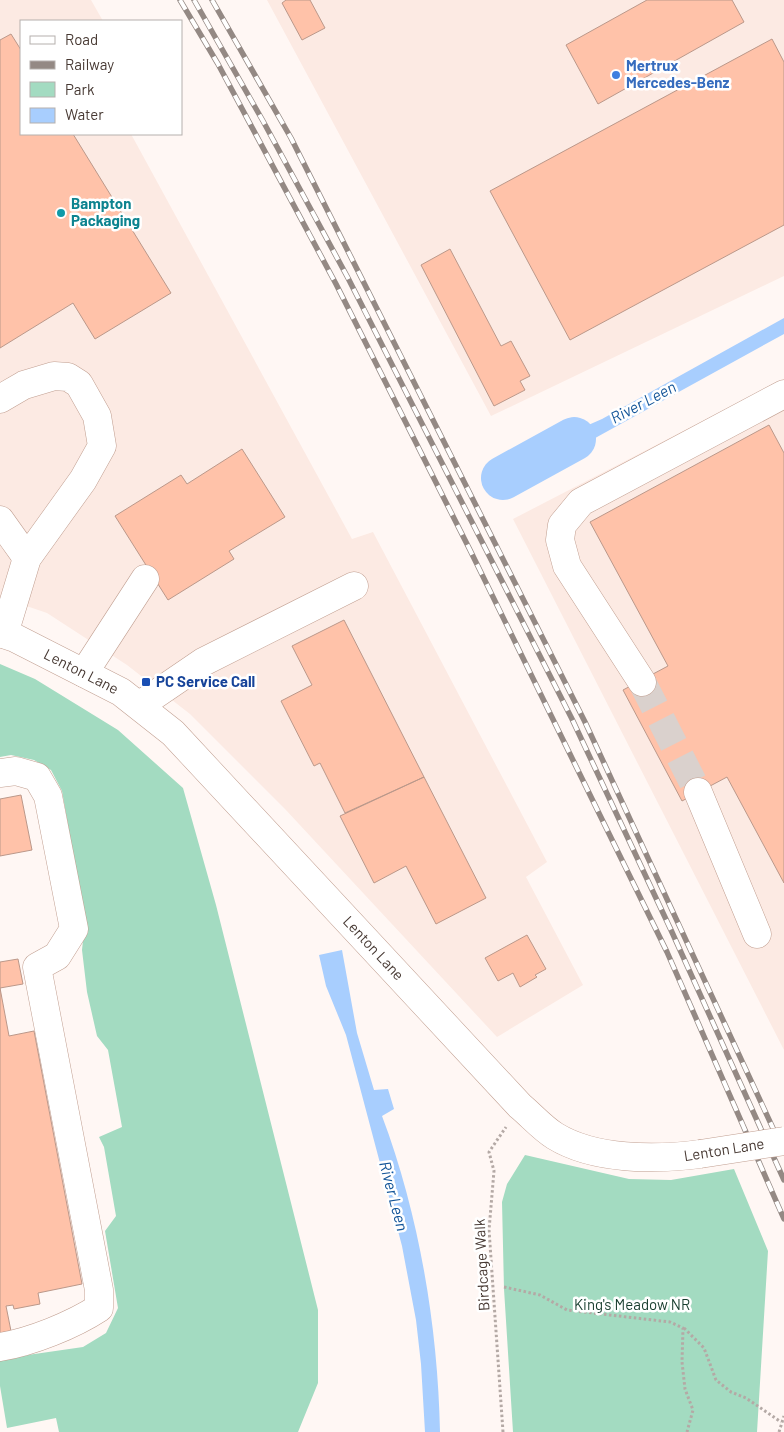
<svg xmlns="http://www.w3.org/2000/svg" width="784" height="1432" font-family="Barlow,sans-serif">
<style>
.built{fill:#fceae3}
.green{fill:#a3dbc1}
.water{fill:#a8cefe}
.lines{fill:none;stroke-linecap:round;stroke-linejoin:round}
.river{stroke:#a8cefe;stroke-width:44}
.building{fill:#ffc2a9;stroke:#bb988a}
.minor-tunnel{stroke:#dad1cd;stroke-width:28;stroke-dasharray:28 14;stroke-linecap:butt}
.minor-casing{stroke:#c19f91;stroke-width:29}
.path{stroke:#b4a9a5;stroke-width:3;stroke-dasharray:2.5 2.5;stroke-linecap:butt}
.minor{stroke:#fff;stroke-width:28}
.rail-casing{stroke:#948984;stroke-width:5.5}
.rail{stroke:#fff;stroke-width:4;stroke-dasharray:11;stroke-linecap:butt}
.minor-bridge-casing{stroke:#c19f91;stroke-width:29;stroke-linecap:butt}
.minor-bridge{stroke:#fff;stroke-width:28}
.shop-dot{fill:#3f7fe0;stroke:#fff;stroke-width:2}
.culture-dot{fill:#0f9aa8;stroke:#fff;stroke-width:2}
.transit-dot{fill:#1a4fb4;stroke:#fff;stroke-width:2}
.labels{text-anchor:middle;stroke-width:5;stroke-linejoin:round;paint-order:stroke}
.shop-label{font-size:15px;font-weight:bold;fill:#366cbe;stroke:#fff;text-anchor:start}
.culture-label{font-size:15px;font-weight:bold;fill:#0d838f;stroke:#fff;text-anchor:start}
.street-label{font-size:15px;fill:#473933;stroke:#fff}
.transit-label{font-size:15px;font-weight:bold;fill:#164399;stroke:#fff;text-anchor:start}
.park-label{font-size:15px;fill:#163c2d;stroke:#fff}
.water-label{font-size:16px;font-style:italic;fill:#125498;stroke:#fff}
</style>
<rect width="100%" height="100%" fill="#fff7f4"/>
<path class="built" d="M 0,0 L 91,0 L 103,21 L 21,21 L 21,134 L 131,134 L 352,539 L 373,532 L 547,862 L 526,877 L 583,985 L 497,1037 L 285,809 L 190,714 L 127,665 L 47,613 L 0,597 Z
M 267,0 L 784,0 L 784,276 L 491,416 Z
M 784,379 L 784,1050 L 513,519 Z"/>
<path class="green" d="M 0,664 L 35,679 L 118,730 L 183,788 L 216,905 L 318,1310 L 318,1383 L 298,1432 L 59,1432 L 56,1418 L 7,1428 L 0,1386 L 0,1359 L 83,1347 L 106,1333 L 118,1308 L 105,1231 L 116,1216 L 104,1147 L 99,1137 L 122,1127 L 108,1050 L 97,1036 L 87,992 L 82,950 L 85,922 L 62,791 L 51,770 L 34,760 L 11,755 L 0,757 Z
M 525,1155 L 629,1179 L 671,1180 L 734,1169 L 768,1251 L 757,1432 L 513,1432 L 504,1289 L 502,1202 L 507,1184 Z"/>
<path class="water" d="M 784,318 L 784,334 L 597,437 L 528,482 L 516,460 L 545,444 L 602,419 Z
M 342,950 L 357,1033 L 374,1090 L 388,1089 L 394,1109 L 382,1116 C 419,1214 438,1327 440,1432 L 425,1432 L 421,1364 L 416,1320 L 402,1246 L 346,1035 L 326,986 L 319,955 Z"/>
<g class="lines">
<path class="river" d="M 503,478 L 574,439"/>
</g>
<path class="building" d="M 286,0 L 310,0 L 325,28 L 302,40 L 282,3 Z
M 647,0 L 732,0 L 744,22 L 598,104 L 566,45 Z
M 11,34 L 21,50 L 21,134 L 73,134 L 171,293 L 95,339 L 73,303 L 0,348 L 0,40 Z
M 772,39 L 784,62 L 784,225 L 570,340 L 490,191 Z
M 450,249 L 501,346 L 511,341 L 530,376 L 520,381 L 525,390 L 494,406 L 421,265 Z
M 769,425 L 784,453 L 784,883 L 727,777 L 682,801 L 623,690 L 668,666 L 590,522 Z
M 242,449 L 285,517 L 229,551 L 234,559 L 168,600 L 115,516 L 181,475 L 187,484 Z
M 344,620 L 424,777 L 345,813 L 320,763 L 314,766 L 281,701 L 312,685 L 292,646 Z
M 424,777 L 486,898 L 436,924 L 406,866 L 374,883 L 340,816 Z
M 21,795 L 32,850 L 0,856 L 0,799 Z
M 527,935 L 546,969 L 535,975 L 537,977 L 520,987 L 513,973 L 498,981 L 485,958 Z
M 18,959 L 23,984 L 0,988 L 9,1036 L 34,1031 L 82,1284 L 38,1293 L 40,1304 L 14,1309 L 13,1305 L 6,1306 L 11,1331 L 0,1333 L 0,962 Z"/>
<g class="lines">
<path class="minor-tunnel" d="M 642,682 L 698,792"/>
<g class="minor-casing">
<g id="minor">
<path d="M 0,399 L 24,385 L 54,376 L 68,377 L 79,384 L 97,416 L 102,446 L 83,480 L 27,558 L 4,634"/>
<path d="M 0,520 L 27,558"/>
<path id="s1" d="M 0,633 L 15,638 L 121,692 L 173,733 L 520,1106 C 531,1115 542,1128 555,1136 C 594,1160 655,1160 700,1154"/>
<path d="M 84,673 L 145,579"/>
<path d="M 642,682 L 567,566 L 560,540 L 562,525 L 581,502 L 784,394"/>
<path d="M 140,705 L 203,662 L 354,586"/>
<path d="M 0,773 L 16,771 L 37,777 L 48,796 L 74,929 L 57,956 L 37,967 L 99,1290 L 99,1308 C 73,1325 31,1342 0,1347"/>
<path d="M 698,792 L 757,934"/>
</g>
</g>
<path class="path" d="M 504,1287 L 540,1295 L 567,1310 L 670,1322 L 683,1328 L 682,1362 L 685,1389 L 693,1410 L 687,1432
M 684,1328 L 704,1348 L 716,1380 L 731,1392 L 746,1398 L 781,1422
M 503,1432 L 489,1230 L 494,1171 L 489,1152 L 506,1127
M 779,1432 L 784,1416"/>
<use href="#minor" class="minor"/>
<g class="rail-casing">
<path id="rail" d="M 180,0 L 218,64 L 336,284 L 470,550 L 667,952 L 784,1219
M 194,0 L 263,121 L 348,278 L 572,719 L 671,930 L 784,1180
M 212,0 L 291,138 L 585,722 L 784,1152"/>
</g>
<use href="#rail" class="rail"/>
<g class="minor-bridge-casing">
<path id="minor-bridge" d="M 700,1154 L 784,1141"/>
</g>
<use href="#minor-bridge" class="minor-bridge"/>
</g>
<circle class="shop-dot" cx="616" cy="75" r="5"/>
<circle class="culture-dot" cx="61" cy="213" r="5"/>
<rect class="transit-dot" x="141" y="677" width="10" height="10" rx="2.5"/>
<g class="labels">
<g class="shop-label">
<text x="626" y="71">Mertrux<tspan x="626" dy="17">Mercedes-Benz</tspan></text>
</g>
<g class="culture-label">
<text x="71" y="209">Bampton<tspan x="71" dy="17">Packaging</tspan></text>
</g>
<g class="street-label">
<text dy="5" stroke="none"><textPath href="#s1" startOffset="90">Lenton Lane</textPath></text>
<text dy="5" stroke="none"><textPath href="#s1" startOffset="495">Lenton Lane</textPath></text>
<text transform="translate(724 1150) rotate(-9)" y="5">Lenton Lane</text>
<text transform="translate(482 1265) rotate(-93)" y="5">Birdcage Walk</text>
</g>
<g class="transit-label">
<text x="156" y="687">PC Service Call</text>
</g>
<g class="park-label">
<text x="632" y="1310">King's Meadow NR</text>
</g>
<g class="water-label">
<text transform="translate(643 402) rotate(-28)" y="6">River Leen</text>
<text transform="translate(394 1196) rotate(75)" y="6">River Leen</text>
</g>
</g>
<rect x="20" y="20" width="162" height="115" fill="#ffffff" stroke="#b5b0ad"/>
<rect x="30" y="36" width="25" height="8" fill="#ffffff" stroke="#b5b0ad"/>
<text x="65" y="45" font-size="15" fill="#473933">Road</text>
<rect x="30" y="61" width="25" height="8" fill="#948984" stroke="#b5b0ad"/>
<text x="65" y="70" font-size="15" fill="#473933">Railway</text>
<rect x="30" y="82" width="25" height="15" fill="#a3dbc1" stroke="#b5b0ad"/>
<text x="65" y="95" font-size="15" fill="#473933">Park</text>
<rect x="30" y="108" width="25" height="15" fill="#a8cefe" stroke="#b5b0ad"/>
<text x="65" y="120" font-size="15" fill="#473933">Water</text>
</svg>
